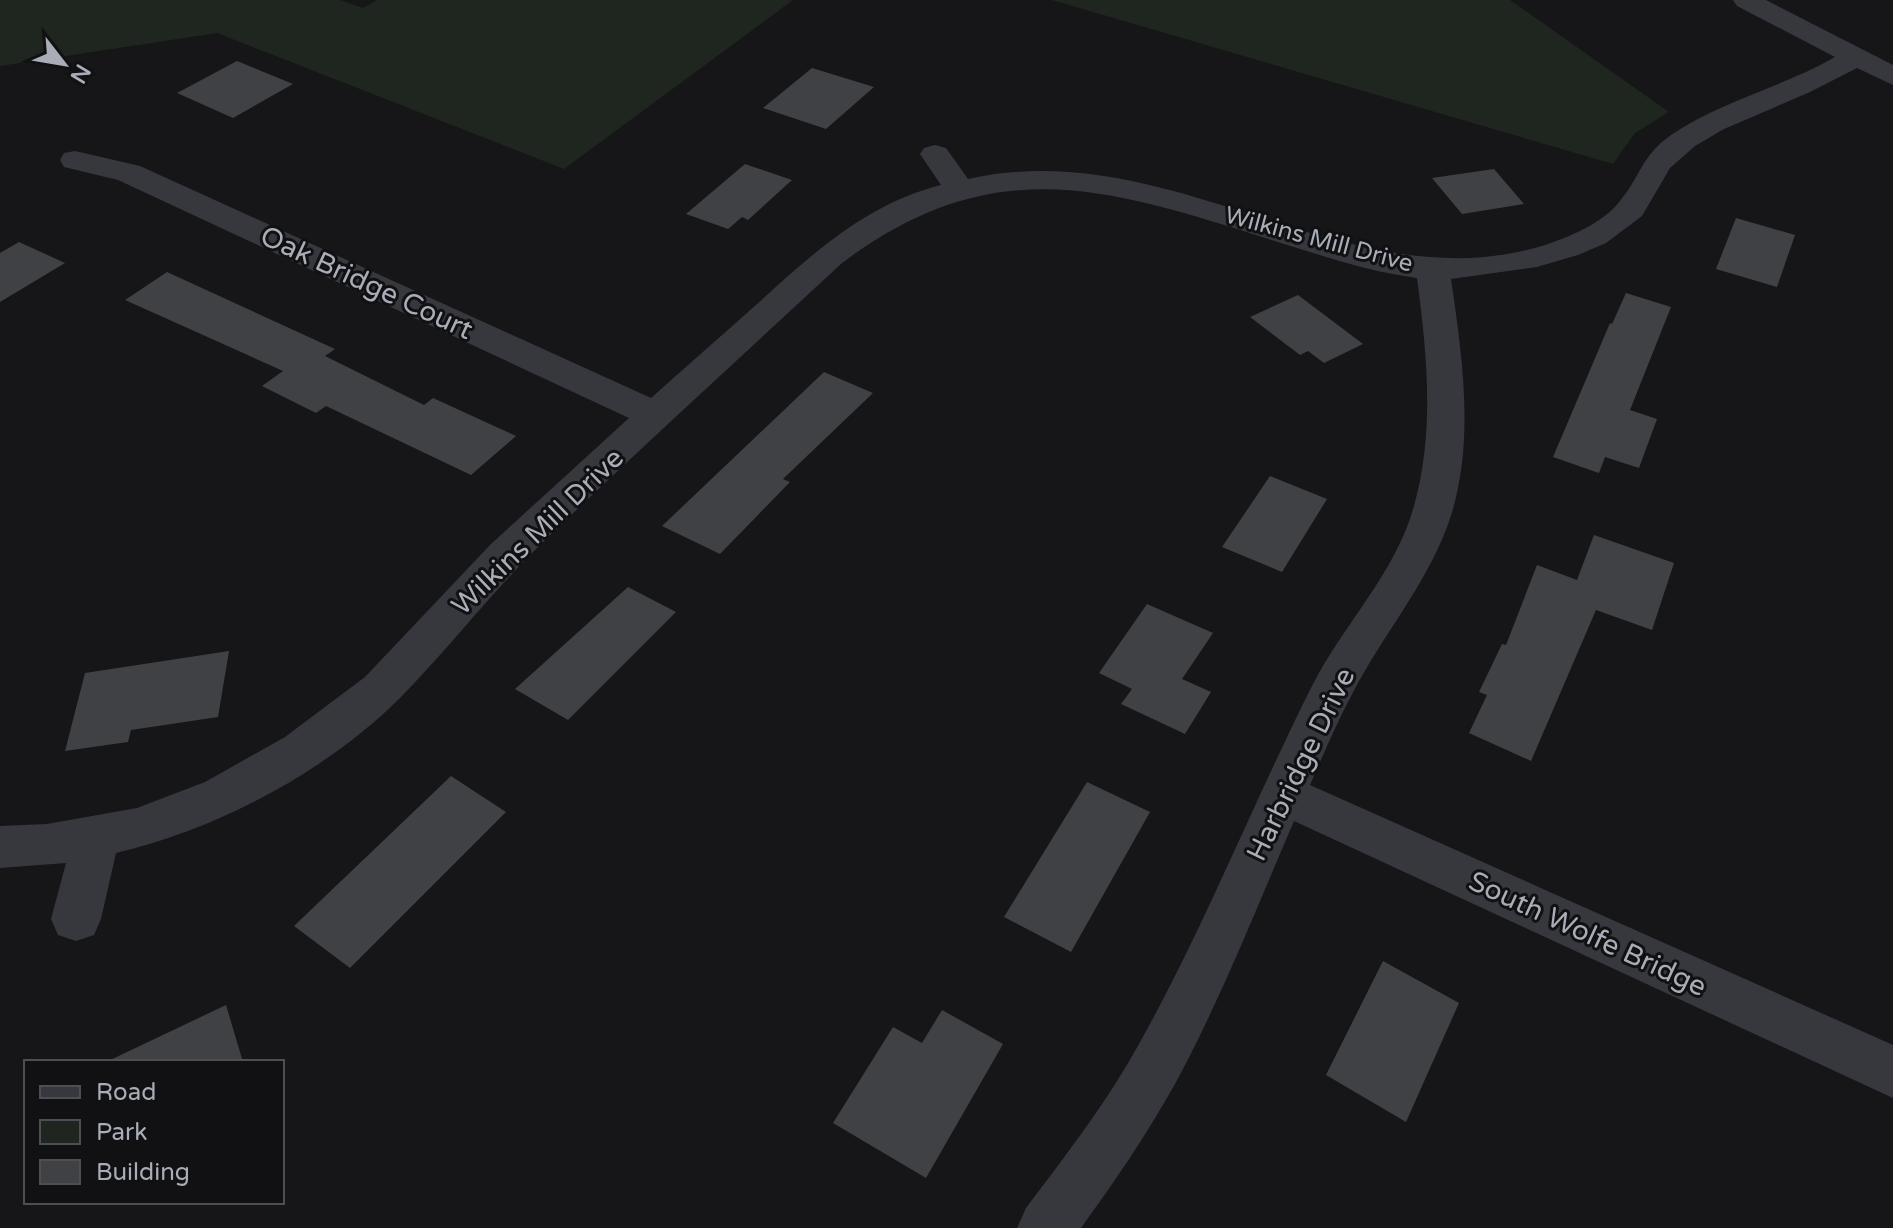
<svg xmlns="http://www.w3.org/2000/svg" width="1893" height="1228" font-family="'Varela Round',sans-serif">
<style>
.green{fill:#1e261f}
.building{fill:#404145}
.lines{fill:none;stroke-linecap:round;stroke-linejoin:round}
.minor{fill:#37383d;fill-rule:evenodd}
.labels{text-anchor:middle;stroke-width:6;stroke-linejoin:round;paint-order:stroke}
.far-street-label{font-size:24px;fill:#a8adb8;stroke:#111113}
.street-label{font-size:28px;fill:#a8adb8;stroke:#111113}
</style>
<rect width="100%" height="100%" fill="#161618"/>
<path class="green" d="M 0,0 L 340,0 L 363,8 L 377,0 L 793,0 L 564,169 L 217,33 L 0,66 Z
M 1052,0 L 1510,0 L 1669,112 L 1635,133 L 1613,164 Z"/>
<path class="building" d="M 237,61 L 293,84 L 233,118 L 177,93 Z
M 812,68 L 874,87 L 826,129 L 763,108 Z
M 745,164 L 792,180 L 748,220 L 742,217 L 728,229 L 686,214 Z
M 1494,169 L 1524,204 L 1462,214 L 1432,178 Z
M 1736,218 L 1795,235 L 1777,287 L 1716,269 Z
M 19,242 L 65,263 L 0,302 L 0,253 Z
M 167,272 L 335,349 L 325,356 L 424,405 L 433,398 L 516,436 L 471,475 L 326,406 L 316,413 L 262,386 L 283,371 L 125,300 Z
M 1626,293 L 1671,307 L 1630,410 L 1657,419 L 1639,468 L 1605,457 L 1599,473 L 1553,457 L 1610,323 L 1612,324 Z
M 1298,295 L 1363,344 L 1324,363 L 1308,351 L 1300,355 L 1250,317 Z
M 824,372 L 873,393 L 783,479 L 790,482 L 720,554 L 662,526 Z
M 1270,476 L 1327,499 L 1282,572 L 1222,547 Z
M 1594,535 L 1674,563 L 1652,630 L 1596,610 L 1531,761 L 1469,733 L 1487,695 L 1479,692 L 1502,644 L 1506,645 L 1537,565 L 1577,580 Z
M 628,587 L 676,612 L 568,720 L 515,689 Z
M 1147,604 L 1213,633 L 1182,679 L 1211,692 L 1185,734 L 1121,704 L 1132,689 L 1099,673 Z
M 229,651 L 218,717 L 131,730 L 128,742 L 65,751 L 85,673 Z
M 451,776 L 506,812 L 350,968 L 294,926 Z
M 1087,782 L 1150,812 L 1071,952 L 1004,917 Z
M 1383,961 L 1459,1003 L 1406,1122 L 1326,1075 Z
M 226,1005 L 243,1062 L 106,1062 Z
M 942,1010 L 1003,1044 L 926,1178 L 833,1123 L 893,1027 L 922,1043 Z"/>
<g class="lines">
<path class="minor" d="M 1733,0 L 1766,0 L 1893,65 L 1893,85 L 1857,68 L 1810,92 L 1724,129 L 1695,146 L 1670,168 L 1642,216 L 1606,243 L 1578,255 L 1537,267 L 1451,279 C 1462,355 1474,434 1453,509 C 1436,568 1396,618 1366,669 C 1344,706 1327,746 1310,785 L 1893,1045 L 1893,1098 L 1294,821 C 1256,909 1221,999 1175,1084 C 1147,1134 1115,1181 1081,1228 L 1017,1228 L 1026,1208 C 1066,1155 1107,1102 1139,1044 C 1204,928 1253,803 1313,684 C 1344,624 1396,572 1414,506 C 1435,431 1427,354 1417,278 C 1371,272 1326,257 1281,243 C 1113,190 997,147 842,263 C 741,357 639,449 540,545 C 491,593 449,648 401,697 C 326,772 218,829 116,853 L 101,919 L 94,935 L 76,941 L 58,935 L 51,919 L 66,863 L 0,868 L 0,826 L 47,824 L 137,808 L 205,782 L 285,737 L 365,677 L 491,544 L 629,418 L 118,180 L 64,167 L 60,160 L 64,153 L 75,151 L 140,166 L 651,398 C 686,367 722,335 757,304 C 812,254 866,204 941,185 L 920,154 L 924,148 L 935,145 L 946,148 L 968,179 C 1174,133 1347,304 1542,246 C 1569,237 1602,224 1620,201 C 1641,176 1641,156 1671,135 C 1721,101 1783,87 1835,57 L 1737,6 Z"/>
</g>
<g class="labels">
<g class="far-street-label">
<text transform="translate(1319 239) rotate(15)" y="8">Wilkins Mill Drive</text>
</g>
<g class="street-label">
<text transform="translate(367 282) rotate(25)" y="10">Oak Bridge Court</text>
<text transform="translate(537 531) rotate(-44)" y="10">Wilkins Mill Drive</text>
<text transform="translate(1300 764) rotate(-64)" y="10">Harbridge Drive</text>
<text transform="translate(1588 933) rotate(25)" y="10">South Wolfe Bridge</text>
</g>
</g>
<rect x="24" y="1060" width="260" height="144" fill="#111113" stroke="#4d4f55" stroke-width="2"/>
<rect x="40" y="1086" width="40" height="12" fill="#37383d" stroke="#4d4f55" stroke-width="2"/>
<text x="96" y="1100" font-size="24" fill="#a8adb8">Road</text>
<rect x="40" y="1120" width="40" height="24" fill="#1e261f" stroke="#4d4f55" stroke-width="2"/>
<text x="96" y="1140" font-size="24" fill="#a8adb8">Park</text>
<rect x="40" y="1160" width="40" height="24" fill="#404145" stroke="#4d4f55" stroke-width="2"/>
<text x="96" y="1180" font-size="24" fill="#a8adb8">Building</text>
<g transform="translate(64 64) rotate(121)" stroke="#111113" stroke-width="6" paint-order="stroke">
<path d="M0-6L14 30L0 20L-14 30Z" fill="#a8adb8"/>
<text y="-12" font-size="22" font-weight="bold" text-anchor="middle" fill="#a8adb8">N</text>
</g>
</svg>
